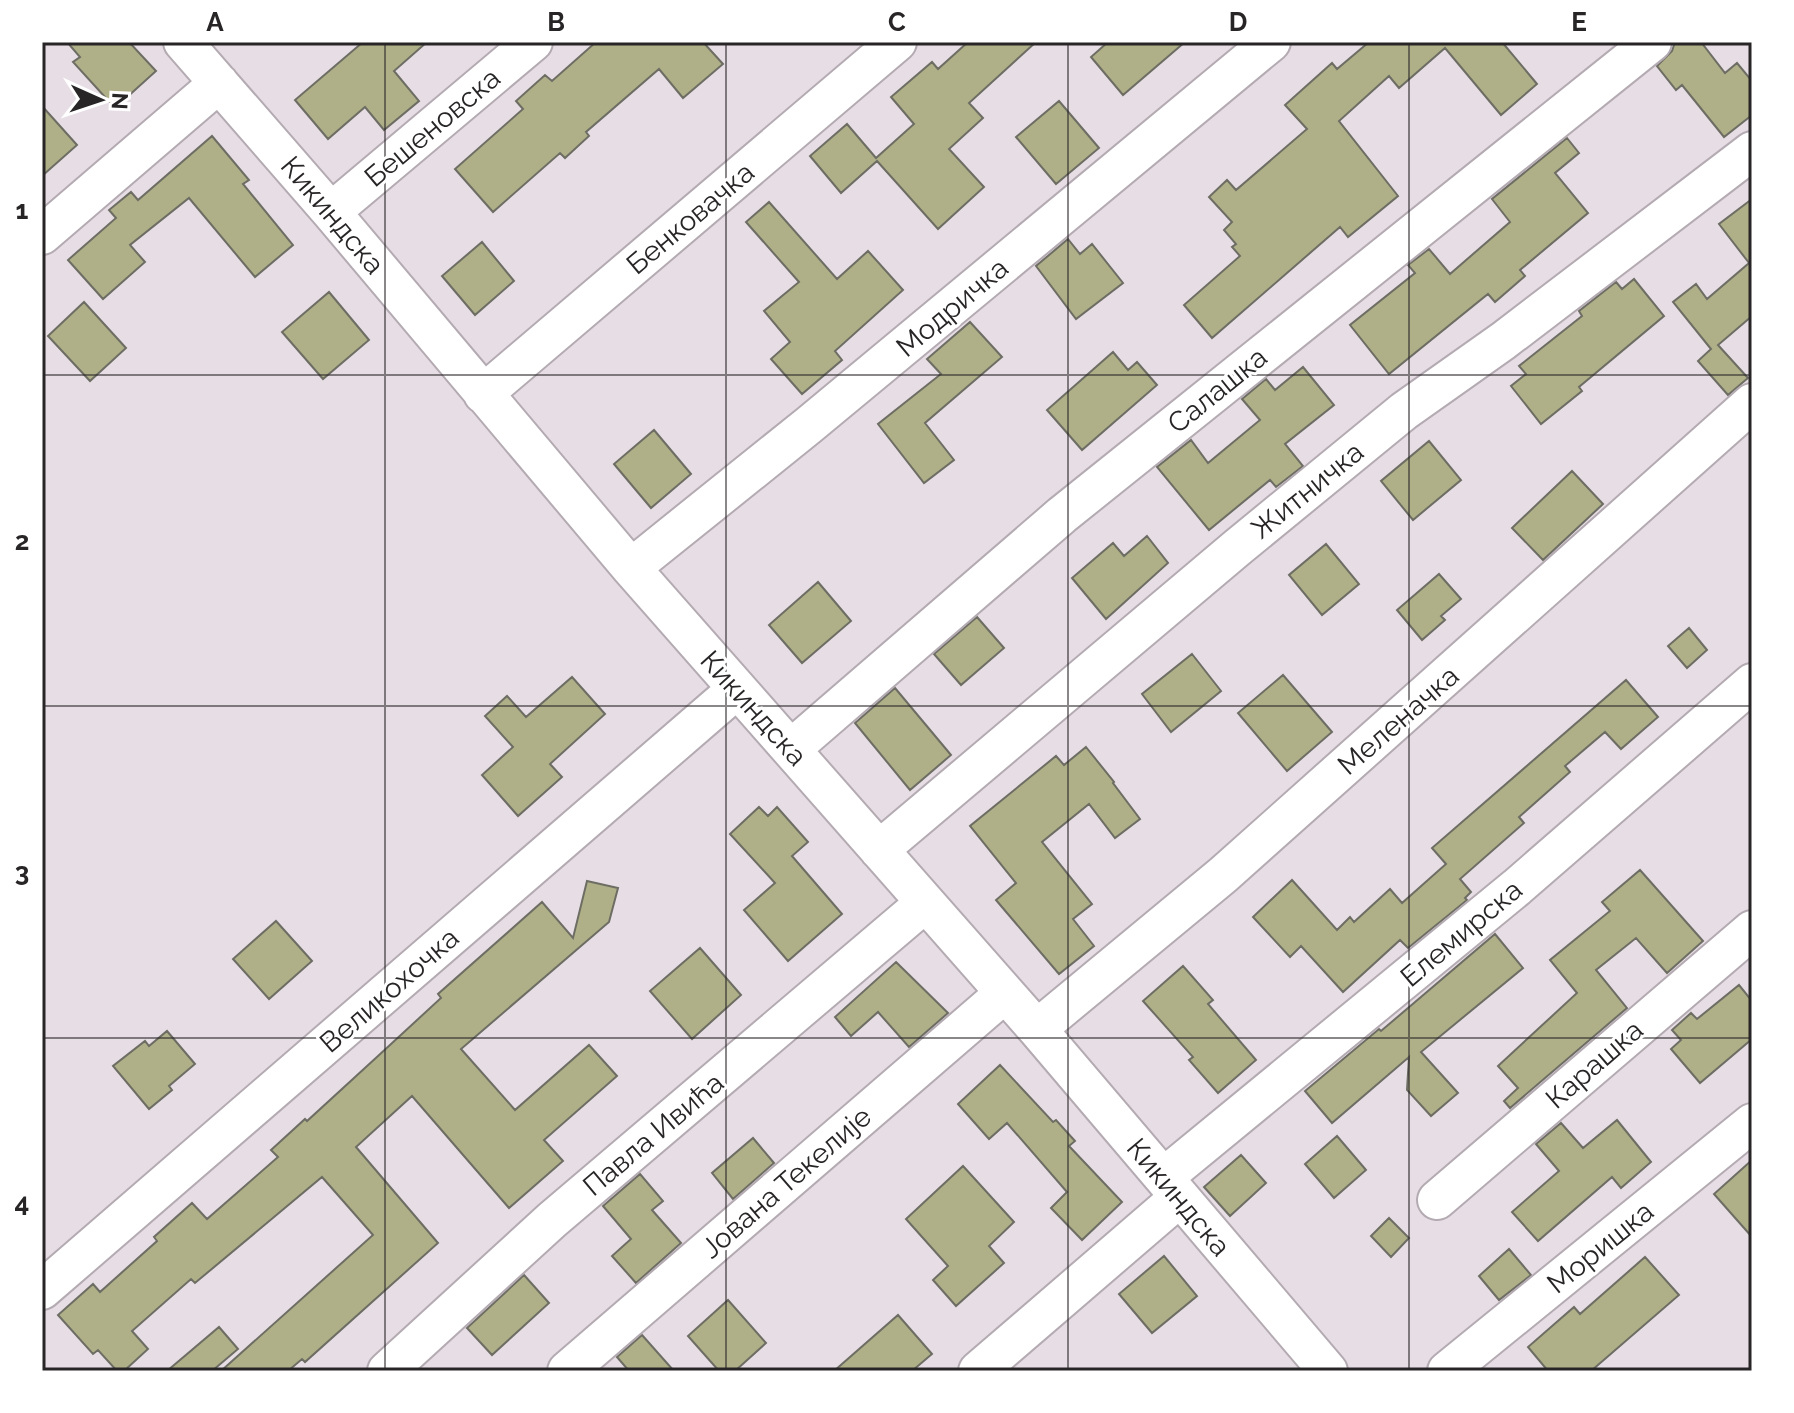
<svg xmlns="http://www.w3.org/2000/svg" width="1794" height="1413" font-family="Raleway,sans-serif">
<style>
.building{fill:#afb088;stroke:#6d6d64;stroke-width:2}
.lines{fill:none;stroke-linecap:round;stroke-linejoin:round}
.street-casing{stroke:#b4abb2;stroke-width:42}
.street{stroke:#fff;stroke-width:38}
.grid{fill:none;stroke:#282527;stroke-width:2;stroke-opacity:0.55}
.labels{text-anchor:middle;stroke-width:6;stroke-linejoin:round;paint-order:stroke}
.street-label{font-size:28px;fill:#282527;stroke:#fff}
.neatline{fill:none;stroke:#282527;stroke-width:3}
.grid-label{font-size:26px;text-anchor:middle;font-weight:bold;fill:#282527}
</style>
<rect width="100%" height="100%" fill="#e7dee5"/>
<path class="building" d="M 67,42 L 129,42 L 156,71 L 115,108 L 73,62 L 80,57 Z
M 363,42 L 427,42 L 394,71 L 419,101 L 384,130 L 365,107 L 328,139 L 295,100 Z
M 596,42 L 703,42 L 723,64 L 683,98 L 659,69 L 586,132 L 589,136 L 565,158 L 560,153 L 493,212 L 455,169 L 523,109 L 516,101 L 545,75 L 552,81 Z
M 968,42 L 1036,42 L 969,103 L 983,118 L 949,149 L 984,187 L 938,229 L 877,161 L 841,193 L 810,156 L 847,124 L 876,158 L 914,124 L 891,97 L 932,62 L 938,69 Z
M 1108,42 L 1185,42 L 1123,95 L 1091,57 Z
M 1369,42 L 1502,42 L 1537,84 L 1501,115 L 1445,48 L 1399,88 L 1389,76 L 1339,121 L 1398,196 L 1348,237 L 1340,227 L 1212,338 L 1184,305 L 1240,256 L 1232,247 L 1236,244 L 1224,230 L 1232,222 L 1209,197 L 1227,180 L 1236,190 L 1307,129 L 1285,105 L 1332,63 L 1337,69 Z
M 1675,42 L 1701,42 L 1725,73 L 1737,63 L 1752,81 L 1752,115 L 1724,137 L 1682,85 L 1676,90 L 1657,66 L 1672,51 Z
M 1059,101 L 1099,148 L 1056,184 L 1016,137 Z
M 42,106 L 77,145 L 42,176 Z
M 212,136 L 249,180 L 243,184 L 293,245 L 255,277 L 189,198 L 130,245 L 145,262 L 103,299 L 68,260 L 116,218 L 109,210 L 131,192 L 138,200 Z
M 1567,138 L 1579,153 L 1555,173 L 1588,213 L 1520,270 L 1525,276 L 1495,302 L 1488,294 L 1389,374 L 1350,325 L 1415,273 L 1408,265 L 1429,249 L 1450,274 L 1510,222 L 1492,199 Z
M 1752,199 L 1752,316 L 1718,345 L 1748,378 L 1728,395 L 1698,361 L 1711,349 L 1673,302 L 1696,284 L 1707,299 L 1749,263 L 1719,224 Z
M 769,202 L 837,279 L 868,251 L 903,290 L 835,351 L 842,360 L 802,394 L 771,359 L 790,342 L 764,311 L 799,282 L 746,222 Z
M 1068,239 L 1080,254 L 1092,244 L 1123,283 L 1076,319 L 1036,266 Z
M 482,242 L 514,281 L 475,315 L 442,276 Z
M 1634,279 L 1664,316 L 1579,387 L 1582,391 L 1541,424 L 1511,386 L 1526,374 L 1519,366 L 1582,316 L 1579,311 L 1616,282 L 1622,289 Z
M 329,292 L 369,340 L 323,379 L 282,332 Z
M 84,302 L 126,348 L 90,381 L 48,336 Z
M 970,322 L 1002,357 L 925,423 L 954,460 L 924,483 L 878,424 L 941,374 L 927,359 Z
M 1113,352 L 1128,370 L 1137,362 L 1157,385 L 1082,450 L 1047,410 Z
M 1303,367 L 1334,405 L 1285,444 L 1303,466 L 1276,487 L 1270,480 L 1209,530 L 1157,467 L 1191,440 L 1208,463 L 1260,420 L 1242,399 L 1266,379 L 1275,390 Z
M 654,430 L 691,474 L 651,508 L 614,464 Z
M 1429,441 L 1461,480 L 1413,520 L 1381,481 Z
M 1572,471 L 1603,504 L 1543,560 L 1512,528 Z
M 1147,536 L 1168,563 L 1106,619 L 1072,578 L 1113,543 L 1124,556 Z
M 1326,544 L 1359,584 L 1322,615 L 1289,575 Z
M 1439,574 L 1461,599 L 1441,616 L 1445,620 L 1422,640 L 1397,610 Z
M 818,582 L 851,621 L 802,663 L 769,625 Z
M 977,617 L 1004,648 L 961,685 L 934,654 Z
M 1689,628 L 1707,650 L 1687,668 L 1668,646 Z
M 1192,654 L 1221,691 L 1171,732 L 1142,694 Z
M 1283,675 L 1332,732 L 1287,771 L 1238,713 Z
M 572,677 L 605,714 L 550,764 L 562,777 L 518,816 L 482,775 L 513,747 L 485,716 L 507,696 L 526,717 Z
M 1626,680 L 1658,717 L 1621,749 L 1605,732 L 1565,766 L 1570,772 L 1519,817 L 1524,823 L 1460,879 L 1471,892 L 1465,898 L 1467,900 L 1408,948 L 1400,940 L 1343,992 L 1301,946 L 1290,957 L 1253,917 L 1292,880 L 1337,930 L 1350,917 L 1354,922 L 1390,889 L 1402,903 L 1446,864 L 1432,848 Z
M 895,688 L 951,755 L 910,790 L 855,723 Z
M 1086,747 L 1114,782 L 1113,783 L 1140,819 L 1115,838 L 1089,804 L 1042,842 L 1092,904 L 1073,919 L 1094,946 L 1059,974 L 996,900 L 1016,883 L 970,826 L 1056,756 L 1064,765 Z
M 759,807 L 768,816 L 777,807 L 808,842 L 792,856 L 842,914 L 788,961 L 744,910 L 775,883 L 730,834 Z
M 1640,870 L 1703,941 L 1667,973 L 1636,938 L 1596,970 L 1627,1008 L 1510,1108 L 1504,1101 L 1518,1088 L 1498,1066 L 1577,993 L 1550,960 L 1610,911 L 1602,902 Z
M 587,881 L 618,888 L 609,922 L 461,1049 L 515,1110 L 589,1045 L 617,1076 L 544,1140 L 563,1161 L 509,1208 L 412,1096 L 356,1147 L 438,1243 L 305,1362 L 302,1359 L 288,1371 L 221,1371 L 373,1235 L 322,1177 L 195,1283 L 191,1279 L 132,1331 L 148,1349 L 124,1371 L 117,1371 L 98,1350 L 93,1354 L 58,1315 L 93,1284 L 100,1292 L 157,1241 L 154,1237 L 192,1203 L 207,1219 L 278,1157 L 271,1150 L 305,1119 L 307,1121 L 378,1056 L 441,998 L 438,994 L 542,902 L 573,938 Z
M 276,921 L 312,961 L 269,999 L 233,959 Z
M 1495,934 L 1523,968 L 1421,1052 L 1458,1093 L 1431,1116 L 1407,1090 L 1409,1057 L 1332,1123 L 1305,1091 L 1379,1029 L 1381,1031 Z
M 700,948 L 741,995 L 692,1039 L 650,991 Z
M 896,962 L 948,1013 L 909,1047 L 878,1012 L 851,1036 L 835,1017 Z
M 1183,966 L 1213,1000 L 1208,1004 L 1256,1060 L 1218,1093 L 1189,1060 L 1193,1057 L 1143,1001 Z
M 1739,985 L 1752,1001 L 1752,1039 L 1700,1083 L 1671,1049 L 1681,1040 L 1672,1030 L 1691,1013 L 1697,1019 Z
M 167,1031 L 195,1064 L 169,1086 L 172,1090 L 149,1109 L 113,1066 L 145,1041 L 149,1046 Z
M 1000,1065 L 1053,1122 L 1056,1120 L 1075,1141 L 1069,1146 L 1122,1202 L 1082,1240 L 1051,1208 L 1067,1192 L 1007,1123 L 989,1139 L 958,1104 Z
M 1617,1120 L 1651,1162 L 1621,1188 L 1612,1177 L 1538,1241 L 1512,1212 L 1559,1171 L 1536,1144 L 1561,1123 L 1583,1148 Z
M 1337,1136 L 1366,1170 L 1334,1198 L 1305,1164 Z
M 753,1138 L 774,1163 L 733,1199 L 712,1173 Z
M 1241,1155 L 1266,1183 L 1230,1216 L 1204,1187 Z
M 1752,1160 L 1752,1237 L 1714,1194 Z
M 963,1166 L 1014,1222 L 989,1246 L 1004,1263 L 956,1306 L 933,1280 L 948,1266 L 906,1219 Z
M 640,1174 L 663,1201 L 652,1210 L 681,1243 L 636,1283 L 612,1256 L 631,1239 L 603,1206 Z
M 1389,1218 L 1409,1238 L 1391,1257 L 1371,1236 Z
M 1509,1249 L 1531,1275 L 1499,1300 L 1479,1276 Z
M 1164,1256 L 1197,1296 L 1152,1333 L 1119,1294 Z
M 1645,1257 L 1679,1295 L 1591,1371 L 1548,1371 L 1528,1347 L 1574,1307 L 1580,1314 Z
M 524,1275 L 549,1303 L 492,1355 L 467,1328 Z
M 728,1300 L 766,1343 L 735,1371 L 719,1371 L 688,1336 Z
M 898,1315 L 932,1354 L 912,1371 L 834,1371 Z
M 219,1327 L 238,1349 L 212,1371 L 167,1371 Z
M 642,1335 L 674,1371 L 629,1371 L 617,1357 Z"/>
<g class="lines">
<g class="street-casing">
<path id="street" d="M 183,42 L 331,212 L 631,568 L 1037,1029 L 1328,1371
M 331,212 L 533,42
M 42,235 L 219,83
M 483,394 L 897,42
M 631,568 L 809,425 L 1271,42
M 791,749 L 1062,515 L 1652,42
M 879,850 L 1238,547 L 1404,411 L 1503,341 L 1752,151
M 1037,1029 L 1223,875 L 1752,403
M 1164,1177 L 1517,887 L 1752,683
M 1437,1200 L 1752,930
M 42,1290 L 736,690
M 387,1371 L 552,1220 L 925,903
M 567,1371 L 1005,993
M 978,1371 L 1180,1197
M 1447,1371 L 1752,1123"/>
</g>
<use href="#street" class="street"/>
</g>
<path class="grid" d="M 385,42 L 385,1371M 726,42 L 726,1371M 1068,42 L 1068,1371M 1409,42 L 1409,1371M 42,375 L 1752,375M 42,706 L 1752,706M 42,1038 L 1752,1038"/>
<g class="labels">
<g class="street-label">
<text transform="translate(432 127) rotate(-40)" y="10">Бешеновска</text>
<text transform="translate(333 215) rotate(50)" y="10">Кикиндска</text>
<text transform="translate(690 218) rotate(-40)" y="10">Бенковачка</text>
<text transform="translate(952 307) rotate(-40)" y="10">Модричка</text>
<text transform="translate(1217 390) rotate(-39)" y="10">Салашка</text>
<text transform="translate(1307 490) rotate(-39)" y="10">Житничка</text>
<text transform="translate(754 708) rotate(48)" y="10">Кикиндска</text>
<text transform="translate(1398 720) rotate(-41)" y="10">Меленачка</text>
<text transform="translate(1461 933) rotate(-40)" y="10">Елемирска</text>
<text transform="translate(389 990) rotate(-41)" y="10">Великохочка</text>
<text transform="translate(1594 1064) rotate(-41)" y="10">Карашка</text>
<text transform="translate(653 1134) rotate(-40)" y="10">Павла Ивића</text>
<text transform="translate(786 1182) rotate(-41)" y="10">Јована Текелије</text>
<text transform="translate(1179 1197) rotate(50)" y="10">Кикиндска</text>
<text transform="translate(1600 1247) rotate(-39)" y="10">Моришка</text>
</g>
</g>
<rect width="1794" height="1413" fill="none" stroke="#ffffff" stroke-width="88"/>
<g transform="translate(100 100) rotate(93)" stroke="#ffffff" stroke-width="6" paint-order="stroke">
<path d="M0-6L14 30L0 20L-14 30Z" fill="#282527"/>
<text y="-12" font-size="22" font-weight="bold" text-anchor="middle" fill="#282527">N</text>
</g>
<rect x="44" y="44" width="1706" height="1325" class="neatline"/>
<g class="grid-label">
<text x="215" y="31">A</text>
<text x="556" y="31">B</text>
<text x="897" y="31">C</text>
<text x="1238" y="31">D</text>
<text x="1579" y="31">E</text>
<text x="22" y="219">1</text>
<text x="22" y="550">2</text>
<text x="22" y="881">3</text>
<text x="22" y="1212">4</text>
</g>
</svg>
